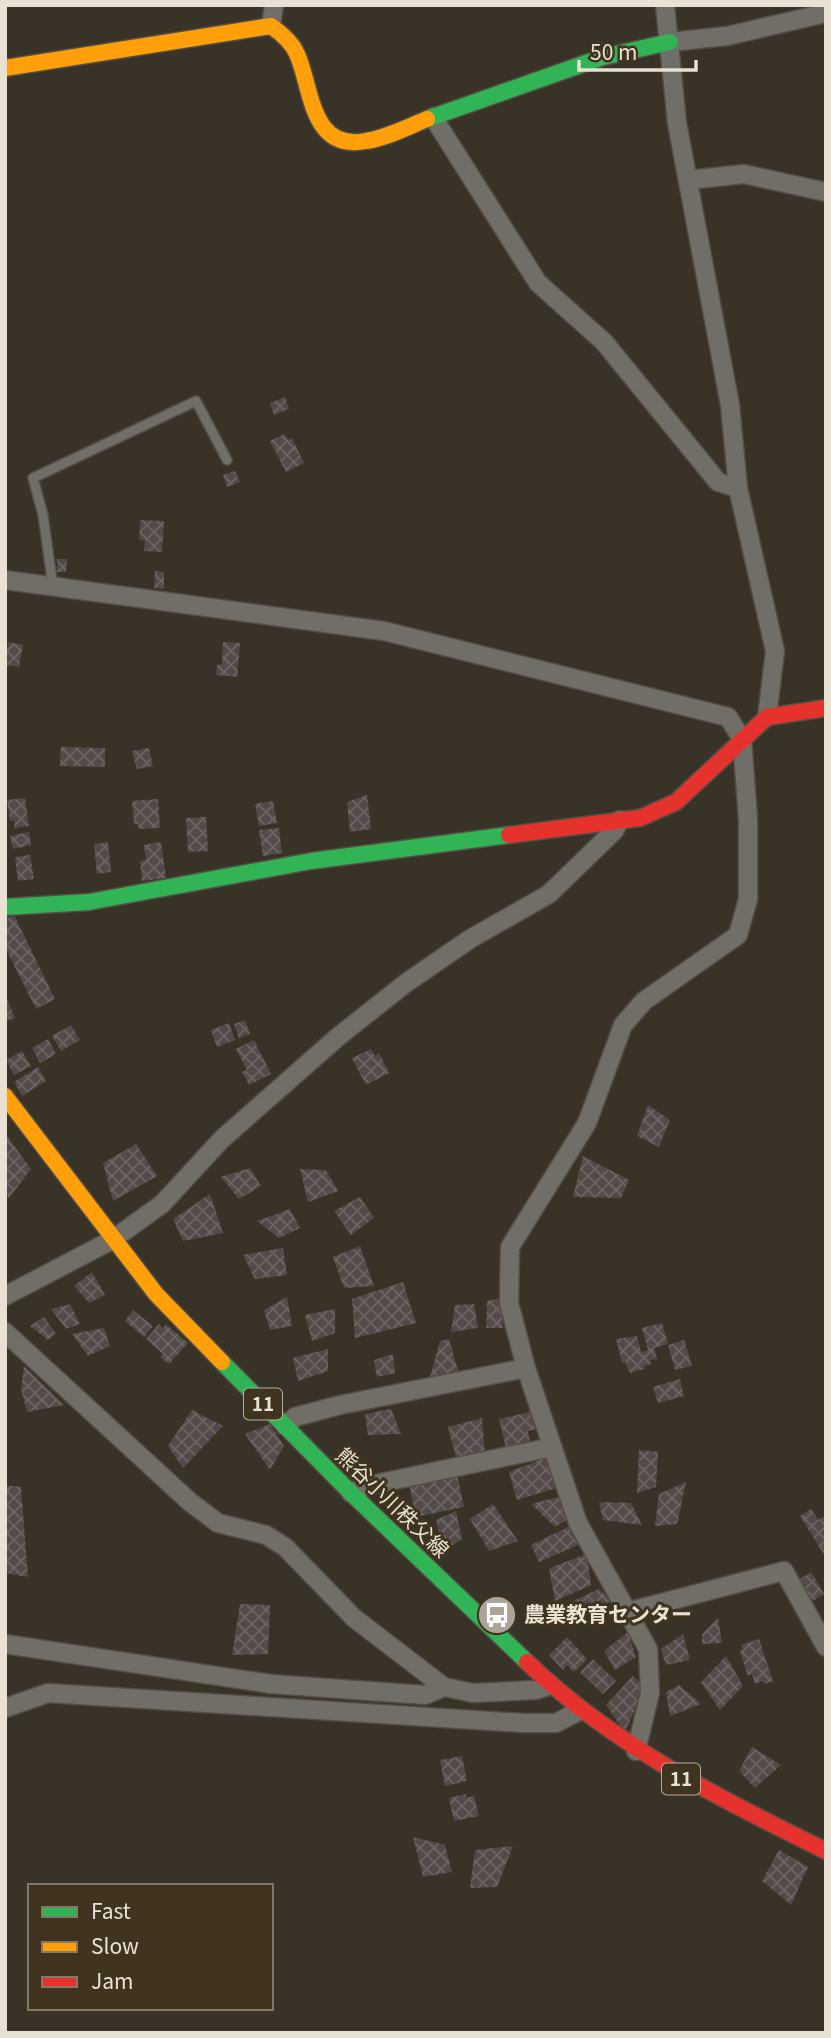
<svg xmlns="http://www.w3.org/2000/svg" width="831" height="2038" font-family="Georgia,'Noto Sans JP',serif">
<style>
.building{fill:url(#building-cross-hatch)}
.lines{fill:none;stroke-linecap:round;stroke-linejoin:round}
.lane-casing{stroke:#534d45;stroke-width:12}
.street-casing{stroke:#534d45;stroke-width:21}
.fast-casing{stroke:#534d45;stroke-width:19}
.slow-casing{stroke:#534d45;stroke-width:19}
.jam-casing{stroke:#534d45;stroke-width:19}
.lane{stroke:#716e68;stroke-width:9}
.street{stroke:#716e68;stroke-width:18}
.fast{stroke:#30b455;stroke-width:16}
.slow{stroke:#ff9f0a;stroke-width:16}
.jam{stroke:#e5322d;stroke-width:16}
.labels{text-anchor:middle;stroke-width:6;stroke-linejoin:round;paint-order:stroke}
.shield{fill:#40331f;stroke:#b7ad9e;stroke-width:2}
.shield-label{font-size:19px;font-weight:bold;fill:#eae1d5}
.street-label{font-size:21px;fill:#eae1d5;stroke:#40331f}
.poi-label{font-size:21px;font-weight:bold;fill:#eae1d5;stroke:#40331f;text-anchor:start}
</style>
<defs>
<pattern id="building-cross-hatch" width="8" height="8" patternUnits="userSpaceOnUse" patternTransform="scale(1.75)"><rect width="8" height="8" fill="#534a4a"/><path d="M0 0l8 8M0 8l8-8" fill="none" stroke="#6c6463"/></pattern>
</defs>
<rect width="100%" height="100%" fill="#383227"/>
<path class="building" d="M 285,397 L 289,409 L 274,415 L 270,403 Z
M 285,434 L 288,440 L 292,438 L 304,463 L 286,472 L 270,441 Z
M 235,471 L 240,482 L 227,487 L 223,475 Z
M 140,520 L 164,521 L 162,552 L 144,551 L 145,540 L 139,540 Z
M 57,559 L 67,559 L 66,572 L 57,572 Z
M 155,571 L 164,572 L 164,589 L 154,588 Z
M 8,642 L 23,645 L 19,667 L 5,665 Z
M 223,642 L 240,643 L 237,677 L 216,675 L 217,665 L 222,664 Z
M 61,747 L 105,748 L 105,767 L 60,766 Z
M 149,748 L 153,766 L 137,769 L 132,751 Z
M 367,795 L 371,829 L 350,832 L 347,802 Z
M 25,798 L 29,826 L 15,828 L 14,821 L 10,821 L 7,800 Z
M 158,799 L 160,828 L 139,829 L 138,824 L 134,825 L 132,801 Z
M 273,801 L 277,823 L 259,826 L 255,804 Z
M 206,817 L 208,851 L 188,852 L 186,818 Z
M 279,828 L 282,853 L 263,856 L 259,830 Z
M 29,832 L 31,845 L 13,849 L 10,836 Z
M 108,842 L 111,872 L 97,874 L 94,844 Z
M 161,842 L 166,878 L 142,881 L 140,861 L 146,860 L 144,845 Z
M 30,855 L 34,879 L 18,881 L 15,857 Z
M 14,915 L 55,999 L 36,1009 L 5,947 L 5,919 Z
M 5,995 L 15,1018 L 5,1022 Z
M 245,1020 L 250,1034 L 239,1038 L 234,1024 Z
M 229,1023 L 235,1040 L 217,1047 L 211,1030 Z
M 71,1025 L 80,1040 L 61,1051 L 52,1036 Z
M 48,1039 L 56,1054 L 40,1063 L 32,1048 Z
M 254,1040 L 271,1074 L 249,1085 L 242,1072 L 247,1070 L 236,1049 Z
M 371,1049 L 375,1056 L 379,1053 L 389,1073 L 366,1085 L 352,1058 Z
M 22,1051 L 31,1066 L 14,1075 L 6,1060 Z
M 38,1067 L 46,1081 L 22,1096 L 14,1082 Z
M 648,1105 L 670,1120 L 659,1147 L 637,1136 Z
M 5,1133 L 31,1169 L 9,1198 L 5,1193 Z
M 136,1144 L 157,1176 L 113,1201 L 103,1163 Z
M 583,1156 L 629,1180 L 621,1198 L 573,1197 Z
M 250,1168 L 261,1186 L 239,1199 L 221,1177 Z
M 300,1169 L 326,1170 L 338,1191 L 308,1202 Z
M 210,1194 L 223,1233 L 183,1241 L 173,1219 Z
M 360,1197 L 374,1218 L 351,1235 L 334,1211 Z
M 290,1209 L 300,1228 L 279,1238 L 257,1221 Z
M 360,1246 L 374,1286 L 344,1288 L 333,1257 Z
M 283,1248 L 287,1275 L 255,1279 L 243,1255 Z
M 92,1272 L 105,1295 L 89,1303 L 74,1286 Z
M 403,1282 L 416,1323 L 355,1338 L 352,1299 Z
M 287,1297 L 292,1326 L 270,1330 L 264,1310 Z
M 501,1298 L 503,1328 L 486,1328 L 487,1301 Z
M 70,1304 L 80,1324 L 66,1329 L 51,1309 Z
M 474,1304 L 478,1328 L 451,1332 L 455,1305 Z
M 335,1309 L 335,1333 L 312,1341 L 305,1315 Z
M 133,1310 L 153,1326 L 144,1337 L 125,1321 Z
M 44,1317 L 56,1334 L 48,1340 L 30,1326 Z
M 662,1323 L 668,1344 L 654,1348 L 657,1359 L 650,1360 L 651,1364 L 644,1366 L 645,1369 L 630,1373 L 625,1362 L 622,1363 L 616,1339 L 637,1336 L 641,1352 L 648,1350 L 642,1328 Z
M 159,1324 L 163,1328 L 166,1324 L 188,1343 L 169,1364 L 160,1357 L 163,1354 L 146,1339 Z
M 104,1328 L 110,1346 L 88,1356 L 72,1334 Z
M 449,1339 L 458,1371 L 430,1377 L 440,1341 Z
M 684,1340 L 692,1366 L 675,1370 L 668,1345 Z
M 328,1349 L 328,1371 L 298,1381 L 293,1358 Z
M 393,1354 L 395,1373 L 377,1377 L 374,1360 Z
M 24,1366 L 64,1405 L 27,1412 L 21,1389 Z
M 680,1379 L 684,1396 L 658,1403 L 653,1387 Z
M 391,1409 L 401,1434 L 368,1435 L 365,1414 Z
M 192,1410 L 223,1426 L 183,1468 L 168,1446 Z
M 533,1411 L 537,1429 L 528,1431 L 531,1447 L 507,1452 L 499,1419 Z
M 482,1418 L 485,1454 L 456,1457 L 448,1427 Z
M 270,1424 L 284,1446 L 270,1470 L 245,1434 Z
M 639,1450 L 658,1452 L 656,1487 L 637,1493 Z
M 548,1457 L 563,1486 L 517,1500 L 509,1472 Z
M 457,1474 L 464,1507 L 416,1517 L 409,1484 Z
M 686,1482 L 677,1524 L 655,1526 L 659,1494 Z
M 5,1485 L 21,1487 L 28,1577 L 5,1573 Z
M 562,1496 L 571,1517 L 555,1527 L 531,1504 Z
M 599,1502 L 631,1503 L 642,1525 L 603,1520 Z
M 493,1504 L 518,1541 L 489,1551 L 470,1519 Z
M 811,1509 L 818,1520 L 826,1515 L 826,1558 L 800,1516 Z
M 456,1511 L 462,1539 L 444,1551 L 436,1520 Z
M 568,1527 L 578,1545 L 539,1562 L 531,1545 Z
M 587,1554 L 591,1585 L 555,1601 L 549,1568 Z
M 811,1572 L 824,1594 L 811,1602 L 797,1581 Z
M 599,1589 L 612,1601 L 576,1614 L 571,1602 Z
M 240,1604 L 270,1605 L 268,1654 L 232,1655 Z
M 718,1618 L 722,1643 L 702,1644 L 702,1634 Z
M 628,1632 L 636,1657 L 615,1670 L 604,1651 Z
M 683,1634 L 690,1660 L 666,1665 L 661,1649 Z
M 567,1637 L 587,1659 L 574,1672 L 567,1665 L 563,1670 L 549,1655 Z
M 759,1639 L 773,1681 L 764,1684 L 763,1681 L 755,1684 L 752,1674 L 748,1676 L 740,1651 L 743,1650 L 741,1645 Z
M 726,1656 L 743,1686 L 720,1710 L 701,1682 Z
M 593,1659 L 616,1681 L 603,1694 L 580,1672 Z
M 633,1676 L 645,1687 L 625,1732 L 606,1705 Z
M 679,1685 L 701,1704 L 670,1716 L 666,1692 Z
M 752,1747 L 781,1765 L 755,1788 L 739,1771 Z
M 462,1756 L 467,1781 L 445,1786 L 440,1760 Z
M 466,1794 L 466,1798 L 474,1796 L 479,1816 L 454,1821 L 449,1798 Z
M 413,1837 L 445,1845 L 452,1872 L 423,1877 Z
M 513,1846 L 497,1887 L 470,1888 L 475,1850 Z
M 779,1850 L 808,1867 L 791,1905 L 762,1881 Z"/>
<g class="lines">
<g class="lane-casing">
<path id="lane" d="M 53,587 L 43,515 L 33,478 L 196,401 L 227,460"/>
</g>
<g class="street-casing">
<path id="street" d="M 665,5 L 677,123 L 730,405 L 738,488 L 775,651 L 767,717
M 271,26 L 274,5
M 670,42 L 727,36 L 826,13
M 433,117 L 538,283 L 604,342 L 718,482 L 738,488
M 688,180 L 744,174 L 826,192
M 5,580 L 384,631 L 728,717 L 742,739 L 748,819 L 748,899 L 738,935 L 644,1001 L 623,1025 L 587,1123 L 510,1247 L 509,1303 L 526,1368 L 578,1523 L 648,1649 L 650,1693 L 636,1751
M 5,1296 L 112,1240 L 162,1204 L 222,1139 L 339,1036 L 406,983 L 470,939 L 549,894 L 614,831 L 620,820
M 5,1332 L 190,1502 L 218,1523 L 266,1535 L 285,1547 L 354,1618 L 444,1687 L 473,1693 L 536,1690 L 551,1685
M 285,1426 L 295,1417 L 340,1405 L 526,1368
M 351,1493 L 366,1486 L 552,1447
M 627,1612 L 784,1571 L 826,1647
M 5,1644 L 271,1684 L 425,1695 L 444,1687
M 5,1708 L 48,1693 L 523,1723 L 556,1723 L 579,1711"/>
</g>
<g class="fast-casing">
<path id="fast" d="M 427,119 L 603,57 L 670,42
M 5,907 L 89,902 L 311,861 L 509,835
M 222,1362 L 351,1493 L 527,1662"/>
</g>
<g class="slow-casing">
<path id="slow" d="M 5,68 L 271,26 C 281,33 292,42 297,54 C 312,87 310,152 366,141 C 386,138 408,127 427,119
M 5,1096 L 156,1294 L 222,1362"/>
</g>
<g class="jam-casing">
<path id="jam" d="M 509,835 L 640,818 L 676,802 L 767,717 L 826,708
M 527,1662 C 614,1746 719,1798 826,1851"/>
</g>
<use href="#lane" class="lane"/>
<use href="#street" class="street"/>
<use href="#fast" class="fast"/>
<use href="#slow" class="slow"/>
<use href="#jam" class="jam"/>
</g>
<defs>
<g id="bus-disc" transform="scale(2.0125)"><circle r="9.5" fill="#aca498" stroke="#40331f"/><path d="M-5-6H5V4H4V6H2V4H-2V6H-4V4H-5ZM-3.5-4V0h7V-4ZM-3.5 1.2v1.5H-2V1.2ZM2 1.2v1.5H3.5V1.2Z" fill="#fff"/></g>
</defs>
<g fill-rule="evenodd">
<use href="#bus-disc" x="497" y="1615"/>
</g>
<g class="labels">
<g class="shield">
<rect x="244" y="1388.5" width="38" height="31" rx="5"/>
<rect x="662" y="1763.5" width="38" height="31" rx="5"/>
</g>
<g class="shield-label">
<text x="263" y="1411">11</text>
<text x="681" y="1786">11</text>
</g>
<g class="street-label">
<text transform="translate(392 1503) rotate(44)" y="7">熊谷小川秩父線</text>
</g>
<g class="poi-label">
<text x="524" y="1622">農業教育センター</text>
</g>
</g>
<rect width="831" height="2038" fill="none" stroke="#eae1d5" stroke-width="14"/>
<rect x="28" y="1884" width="245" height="126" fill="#40331f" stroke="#847968" stroke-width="2"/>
<rect x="42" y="1907" width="35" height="10" fill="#30b455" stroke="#847968" stroke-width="2"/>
<text x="91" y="1919" font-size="21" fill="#eae1d5">Fast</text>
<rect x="42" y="1942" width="35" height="10" fill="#ff9f0a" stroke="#847968" stroke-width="2"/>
<text x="91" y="1954" font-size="21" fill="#eae1d5">Slow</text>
<rect x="42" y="1977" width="35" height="10" fill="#e5322d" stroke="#847968" stroke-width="2"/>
<text x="91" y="1989" font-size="21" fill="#eae1d5">Jam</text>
<path d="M579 60v10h117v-10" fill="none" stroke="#eae1d5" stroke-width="3.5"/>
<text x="590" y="60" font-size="21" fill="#eae1d5" stroke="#40331f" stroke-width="5" paint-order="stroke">50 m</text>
</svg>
